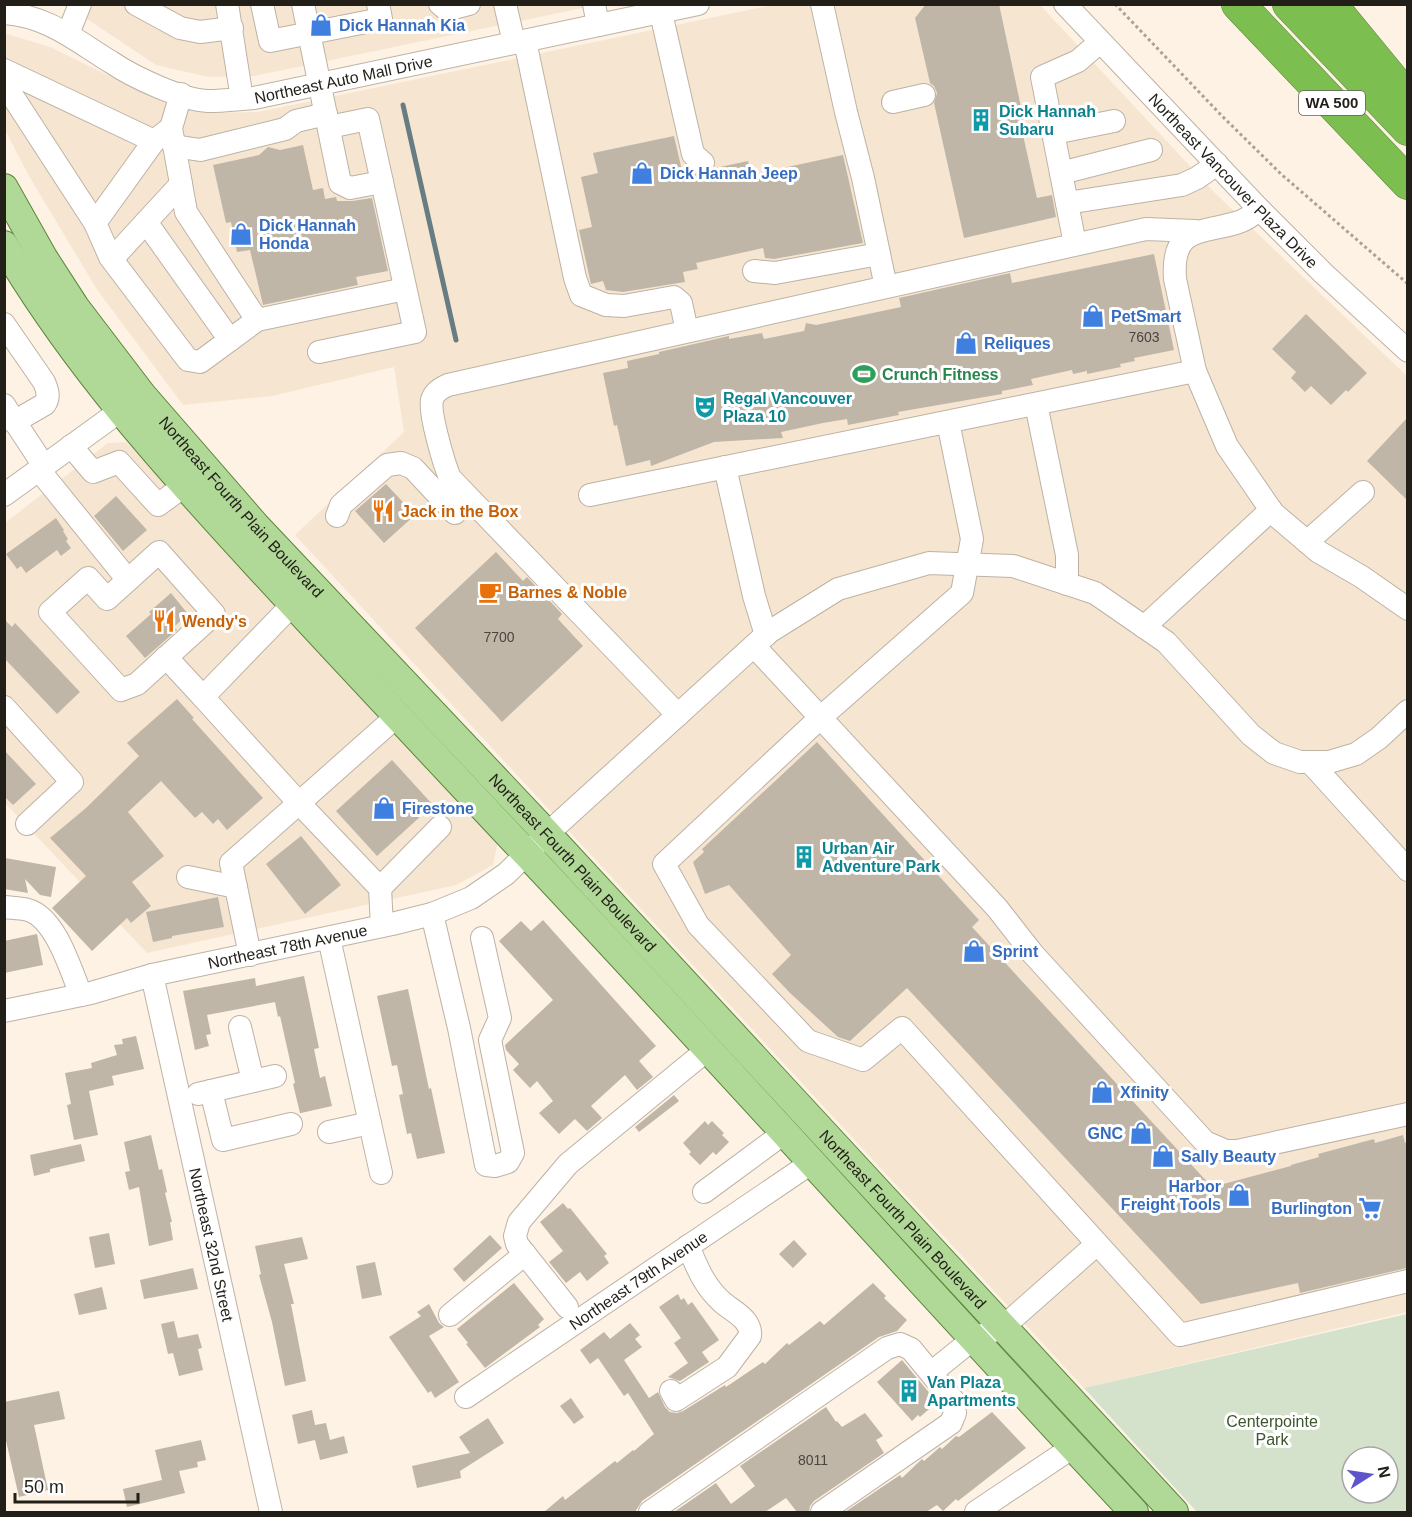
<svg xmlns="http://www.w3.org/2000/svg" width="1412" height="1517" font-family="Arial,sans-serif">
<style>
.built{fill:#f6e6d1}
.green{fill:#d4e2cc;fill-rule:evenodd}
.lines{fill:none;stroke-linecap:round;stroke-linejoin:round}
.stream{stroke:#677d83;stroke-width:5}
.building{fill:#c0b6a8}
.minor-casing{stroke:#bdb2a4;stroke-width:24}
.major-casing{stroke:#5c863d;stroke-width:30}
.highway-casing{stroke:#5c863d;stroke-width:34}
.path{stroke:#aaa297;stroke-width:3;stroke-dasharray:3 3;stroke-linecap:butt}
.minor{stroke:#fff;stroke-width:22}
.major{stroke:#b0d896;stroke-width:28}
.highway{stroke:#7cbe50;stroke-width:33}
.labels{text-anchor:middle;stroke-width:6;stroke-linejoin:round;paint-order:stroke}
.number-label{font-size:14px;fill:#4a453d}
.shield{fill:#fff;stroke:#64625e;stroke-width:1.5}
.shield-label{font-size:15px;font-weight:bold;fill:#221f19}
.shop-label{font-size:16px;font-weight:bold;fill:#366cbe;stroke:#fff;text-anchor:start}
.street-label{font-size:16px;fill:#221f19;stroke:#fff}
.culture-label{font-size:16px;font-weight:bold;fill:#0d838f;stroke:#fff;text-anchor:start}
.leisure-label{font-size:16px;font-weight:bold;fill:#27864d;stroke:#fff;text-anchor:start}
.food-label{font-size:16px;font-weight:bold;fill:#c56008;stroke:#fff;text-anchor:start}
.park-label{font-size:16px;fill:#3d562d;stroke:#fff}
</style>
<rect width="100%" height="100%" fill="#fdf2e3"/>
<path class="built" d="M 66,5 L 597,5 L 254,76 L 208,77 L 156,65 Z
M 773,5 L 1040,5 L 1216,194 L 1407,376 L 1407,1312 L 1084,1388 L 295,535 L 404,432 L 394,367 L 272,396 L 183,405 L 98,291 L 29,176 L 5,130 L 4,33 L 50,47 L 167,104 L 215,113 L 258,112 Z
M 126,442 L 498,841 L 493,865 L 456,885 L 147,953 L 5,803 L 5,523 L 108,443 Z"/>
<path class="green" d="M 1407,1314 L 1407,1512 L 1197,1512 L 1084,1388 ZM 1352,1457 L 1388,1457 L 1388,1493 L 1352,1493 Z"/>
<g class="lines">
<path class="stream" d="M 403,105 L 456,340"/>
</g>
<path class="building" d="M 926,4 L 999,4 L 1027,135 L 1023,135 L 1037,198 L 1052,195 L 1056,217 L 964,238 L 934,103 L 937,93 L 934,86 L 930,83 L 915,18 Z
M 674,136 L 683,175 L 693,173 L 700,176 L 707,176 L 713,172 L 715,168 L 748,161 L 751,175 L 843,155 L 863,243 L 774,259 L 765,258 L 763,248 L 696,263 L 698,269 L 683,272 L 685,282 L 623,292 L 606,290 L 603,281 L 591,284 L 579,230 L 592,227 L 581,177 L 598,173 L 593,153 Z
M 303,145 L 313,190 L 323,188 L 325,199 L 336,197 L 337,201 L 352,201 L 372,198 L 388,271 L 356,277 L 358,285 L 263,305 L 250,250 L 237,252 L 231,222 L 226,223 L 213,165 L 259,155 L 268,147 L 280,150 Z
M 1154,254 L 1174,350 L 1134,358 L 1135,361 L 1120,364 L 1121,367 L 1087,374 L 1087,371 L 1073,374 L 1072,370 L 1031,379 L 1033,385 L 1002,391 L 1002,394 L 898,412 L 899,415 L 848,425 L 847,419 L 823,423 L 781,432 L 783,438 L 714,442 L 651,466 L 650,460 L 626,466 L 617,425 L 614,426 L 603,373 L 628,368 L 627,361 L 659,354 L 659,352 L 729,336 L 729,339 L 762,333 L 764,339 L 804,331 L 806,323 L 816,325 L 901,307 L 899,298 L 1010,273 L 1012,283 Z
M 1306,314 L 1367,373 L 1348,392 L 1346,390 L 1331,405 L 1311,386 L 1305,392 L 1291,378 L 1296,372 L 1272,349 Z
M 1407,418 L 1407,500 L 1367,461 Z
M 386,484 L 415,515 L 384,543 L 355,511 Z
M 116,496 L 147,530 L 123,551 L 94,516 Z
M 56,518 L 64,530 L 63,531 L 68,539 L 66,541 L 71,548 L 61,556 L 57,550 L 26,573 L 21,566 L 17,569 L 6,554 Z
M 496,552 L 523,581 L 527,577 L 562,614 L 558,619 L 583,646 L 502,722 L 415,628 Z
M 171,593 L 188,614 L 174,627 L 177,630 L 145,658 L 126,636 L 151,614 L 149,612 Z
M 4,619 L 12,627 L 15,623 L 80,692 L 57,714 L 4,658 Z
M 177,699 L 194,718 L 192,719 L 263,798 L 227,830 L 218,819 L 213,824 L 202,812 L 195,818 L 161,781 L 128,812 L 164,856 L 132,882 L 151,906 L 131,923 L 127,918 L 92,951 L 52,908 L 86,876 L 50,838 L 86,808 L 139,756 L 127,743 Z
M 817,742 L 979,920 L 972,927 L 1212,1187 L 1291,1166 L 1291,1165 L 1319,1157 L 1318,1154 L 1374,1139 L 1375,1143 L 1403,1135 L 1405,1143 L 1407,1142 L 1407,1268 L 1300,1293 L 1298,1283 L 1201,1304 L 907,988 L 850,1041 L 838,1037 L 790,993 L 772,974 L 791,955 L 729,885 L 705,894 L 693,862 L 704,852 L 702,849 Z
M 4,750 L 36,784 L 13,805 L 4,796 Z
M 392,760 L 433,805 L 377,856 L 336,811 Z
M 301,836 L 341,885 L 305,914 L 266,864 Z
M 5,858 L 56,867 L 51,897 L 40,895 L 25,879 L 28,893 L 4,889 Z
M 218,897 L 224,927 L 172,936 L 172,938 L 153,942 L 146,912 Z
M 543,920 L 656,1046 L 639,1061 L 653,1077 L 637,1090 L 625,1075 L 591,1106 L 602,1118 L 587,1131 L 575,1119 L 559,1134 L 539,1113 L 553,1101 L 537,1081 L 530,1088 L 513,1070 L 519,1064 L 506,1050 L 505,1045 L 553,1000 L 499,941 L 521,921 L 531,931 Z
M 37,934 L 43,965 L 4,973 L 4,941 Z
M 304,976 L 319,1048 L 314,1049 L 320,1078 L 325,1076 L 332,1106 L 301,1113 L 300,1113 L 293,1084 L 295,1083 L 280,1016 L 278,1017 L 275,1002 L 207,1015 L 211,1034 L 206,1035 L 209,1046 L 195,1050 L 183,991 L 255,978 L 256,986 Z
M 408,989 L 429,1089 L 431,1088 L 445,1153 L 417,1159 L 411,1133 L 407,1134 L 399,1095 L 403,1094 L 397,1065 L 392,1066 L 377,996 Z
M 136,1036 L 144,1069 L 112,1076 L 114,1085 L 89,1091 L 98,1135 L 74,1140 L 67,1105 L 71,1104 L 65,1073 L 92,1068 L 91,1063 L 117,1055 L 114,1045 L 123,1044 L 122,1039 Z
M 674,1095 L 679,1101 L 639,1132 L 635,1127 Z
M 705,1121 L 708,1125 L 712,1121 L 724,1133 L 722,1135 L 729,1142 L 716,1155 L 713,1152 L 700,1165 L 689,1154 L 691,1152 L 683,1143 Z
M 151,1135 L 159,1170 L 162,1169 L 167,1192 L 165,1193 L 172,1222 L 170,1222 L 173,1240 L 149,1246 L 139,1187 L 129,1190 L 125,1172 L 130,1171 L 124,1142 Z
M 81,1144 L 85,1161 L 50,1169 L 50,1172 L 34,1176 L 30,1155 Z
M 563,1203 L 568,1209 L 570,1208 L 607,1254 L 604,1256 L 609,1263 L 587,1281 L 580,1272 L 566,1283 L 549,1262 L 563,1251 L 540,1222 Z
M 109,1233 L 115,1264 L 95,1268 L 89,1237 Z
M 490,1235 L 502,1248 L 464,1282 L 453,1269 Z
M 302,1237 L 308,1259 L 284,1264 L 294,1304 L 291,1304 L 306,1381 L 285,1386 L 272,1322 L 259,1275 L 261,1274 L 255,1246 Z
M 794,1240 L 807,1254 L 793,1268 L 779,1254 Z
M 375,1262 L 382,1295 L 362,1299 L 356,1266 Z
M 193,1268 L 198,1289 L 144,1299 L 140,1280 Z
M 514,1283 L 544,1319 L 538,1325 L 540,1327 L 485,1368 L 466,1344 L 468,1343 L 457,1329 Z
M 873,1283 L 886,1296 L 884,1298 L 907,1320 L 897,1331 L 879,1337 L 642,1501 L 635,1512 L 544,1512 L 563,1496 L 565,1500 L 615,1461 L 617,1463 L 633,1450 L 634,1451 L 654,1434 L 628,1393 L 624,1396 L 598,1358 L 590,1364 L 580,1350 L 604,1332 L 610,1339 L 630,1323 L 640,1335 L 635,1339 L 642,1347 L 624,1360 L 649,1398 L 658,1392 L 665,1407 L 670,1412 L 677,1413 L 683,1411 L 725,1385 L 726,1387 L 763,1362 L 765,1364 L 787,1343 L 789,1345 L 820,1321 L 824,1325 Z
M 102,1287 L 107,1309 L 79,1315 L 74,1294 Z
M 678,1294 L 681,1300 L 684,1298 L 688,1305 L 692,1302 L 719,1340 L 702,1352 L 709,1362 L 680,1381 L 668,1377 L 688,1363 L 674,1343 L 681,1338 L 659,1307 Z
M 429,1304 L 439,1323 L 444,1327 L 429,1336 L 459,1382 L 435,1398 L 431,1391 L 428,1393 L 389,1337 L 421,1316 L 417,1312 Z
M 174,1321 L 178,1338 L 198,1334 L 202,1348 L 198,1349 L 203,1370 L 179,1376 L 173,1353 L 168,1354 L 161,1324 Z
M 902,1360 L 937,1402 L 920,1417 L 918,1415 L 912,1421 L 877,1382 Z
M 59,1391 L 65,1419 L 34,1425 L 48,1490 L 19,1497 L 4,1432 L 4,1402 Z
M 571,1398 L 584,1417 L 574,1424 L 560,1406 Z
M 826,1407 L 836,1422 L 837,1421 L 842,1427 L 865,1413 L 883,1436 L 876,1440 L 884,1453 L 814,1501 L 810,1506 L 809,1512 L 797,1512 L 786,1498 L 765,1512 L 674,1512 L 716,1483 L 731,1504 L 755,1486 L 740,1466 Z
M 312,1410 L 315,1425 L 326,1423 L 330,1440 L 344,1436 L 348,1453 L 320,1460 L 315,1440 L 298,1444 L 292,1415 Z
M 992,1412 L 1026,1448 L 958,1501 L 956,1499 L 943,1511 L 937,1505 L 926,1512 L 845,1512 L 900,1475 L 902,1478 L 922,1459 L 924,1461 L 940,1447 L 942,1449 L 956,1436 L 959,1437 Z
M 488,1418 L 504,1443 L 460,1471 L 461,1478 L 417,1488 L 412,1466 L 470,1453 L 459,1437 Z
M 201,1440 L 206,1460 L 197,1462 L 198,1467 L 179,1471 L 185,1493 L 127,1507 L 123,1489 L 162,1480 L 155,1450 Z"/>
<g class="lines">
<g class="minor-casing">
<g id="minor">
<path d="M 136,4 L 180,28 L 200,32 L 232,28"/>
<path d="M 227,4 L 242,99"/>
<path d="M 262,4 L 270,41 L 381,19 L 378,4"/>
<path d="M 303,4 L 340,183 L 350,188 L 382,182 L 415,332 L 319,352"/>
<path d="M 440,4 L 447,10 L 469,4"/>
<path d="M 505,4 L 514,43"/>
<path d="M 594,4 L 598,25"/>
<path d="M 659,4 L 693,154 L 703,163"/>
<path d="M 822,4 L 846,112 L 863,178 L 886,287"/>
<path id="s1" d="M 1065,4 L 1260,210 L 1323,273 L 1408,351"/>
<path id="s2" d="M 4,13 C 48,16 75,40 111,62 C 133,77 182,100 208,101 C 223,101 239,99 254,98 L 698,4"/>
<path d="M 68,34 L 80,4"/>
<path d="M 525,41 L 575,278 L 581,295 L 606,305 L 624,306 L 674,297 L 681,303 L 687,331"/>
<path d="M 4,70 L 154,141 L 171,128"/>
<path d="M 4,83 L 95,223 L 110,257 L 188,360 L 200,362 L 257,320"/>
<path d="M 181,94 L 171,128 L 186,212 L 257,320 L 405,289"/>
<path d="M 893,102 L 924,95"/>
<path d="M 329,127 L 368,119 L 382,182"/>
<path d="M 1054,133 L 1114,121"/>
<path d="M 174,146 L 200,150 L 285,129 L 296,121 L 326,114"/>
<path d="M 1061,173 L 1151,150"/>
<path d="M 1067,203 L 1182,185 L 1197,178 L 1217,164"/>
<path d="M 1260,210 C 1253,214 1246,220 1239,222 C 1202,234 1171,225 1175,279 L 1195,371 L 1227,446 L 1273,513 L 1319,552 L 1362,577 L 1408,609"/>
<path d="M 146,222 L 230,340"/>
<path d="M 95,223 L 154,141"/>
<path d="M 1075,244 L 1042,77 L 1078,61 L 1100,42"/>
<path d="M 112,259 L 181,184"/>
<path d="M 754,271 L 775,273 L 879,254"/>
<path d="M 4,324 L 44,382 C 47,389 50,397 45,404 L 14,422"/>
<path d="M 1036,404 L 1067,555 L 1067,584"/>
<path d="M 4,405 L 44,466"/>
<path d="M 948,422 L 972,539 L 962,593 L 820,718 L 664,864 L 698,925 L 808,1041 L 863,1060 L 902,1028 L 1180,1335 L 1408,1281"/>
<path d="M 71,446 L 93,472 L 119,462 L 158,505 L 184,486"/>
<path d="M 725,467 L 754,596 L 766,635"/>
<path d="M 39,470 L 128,580"/>
<path d="M 4,495 L 120,411"/>
<path d="M 590,495 L 1195,371"/>
<path d="M 337,516 L 341,505 L 387,465 L 401,463 L 413,468 L 455,513"/>
<path d="M 1307,542 L 1363,492"/>
<path d="M 159,552 L 214,614 L 137,684 L 121,690 L 50,612 L 88,578 L 107,599 Z"/>
<path d="M 293,604 L 203,697 L 299,803 L 397,716"/>
<path d="M 1144,627 L 1271,510"/>
<path d="M 754,646 L 997,908 L 1033,954 L 1205,1142 L 1226,1151 L 1237,1151 L 1408,1114"/>
<path d="M 166,657 L 203,697"/>
<path d="M 4,707 L 72,782 L 27,824"/>
<path d="M 678,715 L 450,478 C 444,464 429,413 432,400 C 434,392 441,388 448,385 L 1146,229 L 1195,231"/>
<path d="M 1310,762 L 1408,870"/>
<path d="M 188,877 L 236,887"/>
<path d="M 380,888 L 440,827"/>
<path d="M 4,907 C 12,908 21,908 28,910 C 56,918 71,971 81,995"/>
<path d="M 432,914 L 459,1028 L 486,1165 L 495,1166 L 508,1162 L 513,1153 L 490,1040 L 500,1018 L 482,938"/>
<path d="M 329,938 L 381,1173"/>
<path d="M 250,955 L 231,863 L 299,803 L 380,888 L 382,926"/>
<path id="s3" d="M 152,975 L 271,1512"/>
<path id="s4" d="M 4,1011 L 91,993 L 152,975 L 392,924 L 432,914 L 471,898 L 506,874 L 547,834 L 769,632 L 838,589 L 929,563 L 1013,566 L 1095,593 L 1166,642 L 1251,735 L 1274,753 L 1300,762 L 1329,762 L 1356,754 L 1379,738 L 1408,711"/>
<path d="M 240,1027 L 253,1081"/>
<path d="M 211,1091 L 223,1140 L 291,1124"/>
<path d="M 198,1094 L 275,1076"/>
<path d="M 329,1132 L 370,1123"/>
<path d="M 704,1192 L 784,1133"/>
<path d="M 567,1307 L 517,1244 L 515,1236 L 519,1222 L 568,1164 L 707,1050"/>
<path d="M 450,1315 L 525,1254"/>
<path d="M 931,1373 L 973,1339 L 1003,1327 L 1097,1244"/>
<path d="M 671,1391 L 676,1400 L 727,1367 L 750,1336 C 752,1319 732,1311 722,1302 C 704,1286 697,1267 688,1246"/>
<path id="s5" d="M 466,1397 L 811,1163"/>
<path d="M 650,1512 L 887,1348 L 900,1344 L 911,1349 L 953,1400 L 955,1413 L 951,1423 L 822,1512"/>
<path d="M 976,1512 L 1073,1447"/>
</g>
</g>
<g class="major-casing">
<g id="major">
<path id="s6" d="M 4,188 L 44,259 L 75,307 L 142,395 L 255,525 L 547,834 L 1174,1512"/>
<path d="M 4,245 C 74,364 165,465 258,566 C 346,662 436,757 526,853 C 731,1071 930,1294 1134,1512"/>
</g>
</g>
<g class="highway-casing">
<path id="highway" d="M 1238,4 L 1408,183
M 1289,4 L 1408,129
M 1330,4 L 1408,99"/>
</g>
<path class="path" d="M 1115,4 L 1222,116 L 1281,174 L 1408,284"/>
<use href="#minor" class="minor"/>
<use href="#major" class="major"/>
<use href="#highway" class="highway"/>
</g>
<defs>
<g id="shop-bare" transform="scale(1.8)"><path d="M-5-2.5h2.3a2.7 3.5 0 0 1 5.4 0H5L5.5 6h-11ZM-1.5-2.5h3a1.5 2.3 0 0 0-3 0Z" fill="#3f7fe0" stroke="#fff" stroke-width="2.5" paint-order="stroke"/></g>
<g id="building-bare" transform="scale(1.8)"><path d="M-4-6H4V6H1V3H-1V6H-4ZM-2.5-4.3h1.7v1.8h-1.7ZM.8-4.3h1.7v1.8H.8ZM-2.5-1h1.7V.8h-1.7ZM.8-1h1.7V.8H.8Z" fill="#0f9aa8" stroke="#fff" stroke-width="2.5" paint-order="stroke"/></g>
<g id="stadium-bare" transform="scale(1.8)"><path d="M0-5a6.5 5 0 1 0 0 10a6.5 5 0 1 0 0-10ZM-3.5-1.8h7v3.6h-7Z" fill="#2e9e5b" stroke="#fff" stroke-width="2.5" paint-order="stroke"/></g>
<g id="theatre-bare" transform="scale(1.8)"><path d="M-5-5.5Q0-4 5-5.5V0Q5 5 0 6Q-5 5-5 0ZM-3.3-2.5H-1v1.5H-3.3ZM1-2.5H3.3v1.5H1ZM-2.8 1Q0 5.5 2.8 1Z" fill="#0f9aa8" stroke="#fff" stroke-width="2.5" paint-order="stroke"/></g>
<g id="restaurant-bare" transform="scale(1.8)"><path d="M-5-6h1v4h1v-4h1v4h1v-4h1v5L-1.5 .5V6h-2V.5L-5-1ZM5-6V6H3V1.5H1.5Q1.5-4 5-6Z" fill="#e8710a" stroke="#fff" stroke-width="2.5" paint-order="stroke"/></g>
<g id="cafe-bare" transform="scale(1.8)"><path d="M-5.5-4.5H6V0H3Q3 3.5 0 3.5H-2.5Q-5.5 3.5-5.5 0ZM3-3.2v2h1.7v-2ZM-6 4.5H4V6H-6Z" fill="#e8710a" stroke="#fff" stroke-width="2.5" paint-order="stroke"/></g>
<g id="supermarket-bare" transform="scale(1.8)"><path d="M-6-5.5h2.5l.6 2H6L4.5 2H-2.5L-4.4-4H-6ZM-1.5 3.2a1.3 1.3 0 1 0 .1 0ZM3 3.2a1.3 1.3 0 1 0 .1 0Z" fill="#3f7fe0" stroke="#fff" stroke-width="2.5" paint-order="stroke"/></g>
</defs>
<g fill-rule="evenodd">
<use href="#shop-bare" x="321" y="25"/>
<use href="#building-bare" x="981" y="120"/>
<use href="#shop-bare" x="642" y="173"/>
<use href="#shop-bare" x="241" y="234"/>
<use href="#shop-bare" x="1093" y="316"/>
<use href="#shop-bare" x="966" y="343"/>
<use href="#stadium-bare" x="864" y="374"/>
<use href="#theatre-bare" x="705" y="407"/>
<use href="#restaurant-bare" x="383" y="511"/>
<use href="#cafe-bare" x="490" y="592"/>
<use href="#restaurant-bare" x="164" y="621"/>
<use href="#shop-bare" x="384" y="808"/>
<use href="#building-bare" x="804" y="857"/>
<use href="#shop-bare" x="974" y="951"/>
<use href="#shop-bare" x="1102" y="1092"/>
<use href="#shop-bare" x="1141" y="1133"/>
<use href="#shop-bare" x="1163" y="1156"/>
<use href="#shop-bare" x="1239" y="1195"/>
<use href="#supermarket-bare" x="1370" y="1208"/>
<use href="#building-bare" x="909" y="1391"/>
</g>
<g class="labels">
<g class="number-label">
<text x="1144" y="342">7603</text>
<text x="499" y="642">7700</text>
<text x="813" y="1465">8011</text>
</g>
<rect class="shield" x="1299" y="91" width="66" height="24" rx="4.5"/>
<g class="shield-label">
<text x="1332" y="108">WA 500</text>
</g>
<g class="shop-label">
<text x="339" y="31">Dick Hannah Kia</text>
<text x="660" y="179">Dick Hannah Jeep</text>
<text x="259" y="231">Dick Hannah<tspan x="259" dy="18">Honda</tspan></text>
<text x="1111" y="322">PetSmart</text>
<text x="984" y="349">Reliques</text>
<text x="402" y="814">Firestone</text>
<text x="992" y="957">Sprint</text>
<text x="1120" y="1098">Xfinity</text>
<text x="1123" y="1139" text-anchor="end">GNC</text>
<text x="1181" y="1162">Sally Beauty</text>
<text x="1221" y="1192" text-anchor="end">Harbor<tspan x="1221" dy="18">Freight Tools</tspan></text>
<text x="1352" y="1214" text-anchor="end">Burlington</text>
</g>
<g class="street-label">
<text dy="6" stroke="none"><textPath href="#s2" startOffset="362">Northeast Auto Mall Drive</textPath></text>
<text dy="6" stroke="none"><textPath href="#s1" startOffset="244">Northeast Vancouver Plaza Drive</textPath></text>
<text dy="6" stroke="none"><textPath href="#s6" startOffset="399">Northeast Fourth Plain Boulevard</textPath></text>
<text dy="6" stroke="none"><textPath href="#s6" startOffset="885">Northeast Fourth Plain Boulevard</textPath></text>
<text dy="6" stroke="none"><textPath href="#s4" startOffset="291">Northeast 78th Avenue</textPath></text>
<text dy="6" stroke="none"><textPath href="#s6" startOffset="1371">Northeast Fourth Plain Boulevard</textPath></text>
<text dy="6" stroke="none"><textPath href="#s3" startOffset="276">Northeast 32nd Street</textPath></text>
<text dy="6" stroke="none"><textPath href="#s5" startOffset="208">Northeast 79th Avenue</textPath></text>
</g>
<g class="culture-label">
<text x="999" y="117">Dick Hannah<tspan x="999" dy="18">Subaru</tspan></text>
<text x="723" y="404">Regal Vancouver<tspan x="723" dy="18">Plaza 10</tspan></text>
<text x="822" y="854">Urban Air<tspan x="822" dy="18">Adventure Park</tspan></text>
<text x="927" y="1388">Van Plaza<tspan x="927" dy="18">Apartments</tspan></text>
</g>
<g class="leisure-label">
<text x="882" y="380">Crunch Fitness</text>
</g>
<g class="food-label">
<text x="401" y="517">Jack in the Box</text>
<text x="508" y="598">Barnes &amp; Noble</text>
<text x="182" y="627">Wendy's</text>
</g>
<g class="park-label">
<text x="1272" y="1427">Centerpointe<tspan x="1272" dy="18">Park</tspan></text>
</g>
</g>
<rect width="1412" height="1517" fill="none" stroke="#221f19" stroke-width="12"/>
<g transform="translate(1370 1475) rotate(78)"><circle r="28" fill="#ffffff" stroke="#a7a5a3" stroke-width="1.5"/>
<path d="M0-4.5L10 22L0 15L-10 22Z" fill="#5e54cc"/>
<text y="-9" font-size="16" font-weight="bold" text-anchor="middle" fill="#221f19">N</text>
</g>
<path d="M15 1493v9h123v-9" fill="none" stroke="#221f19" stroke-width="3"/>
<text x="24" y="1493" font-size="18" fill="#221f19" stroke="#ffffff" stroke-width="4.5" paint-order="stroke">50 m</text>
</svg>
